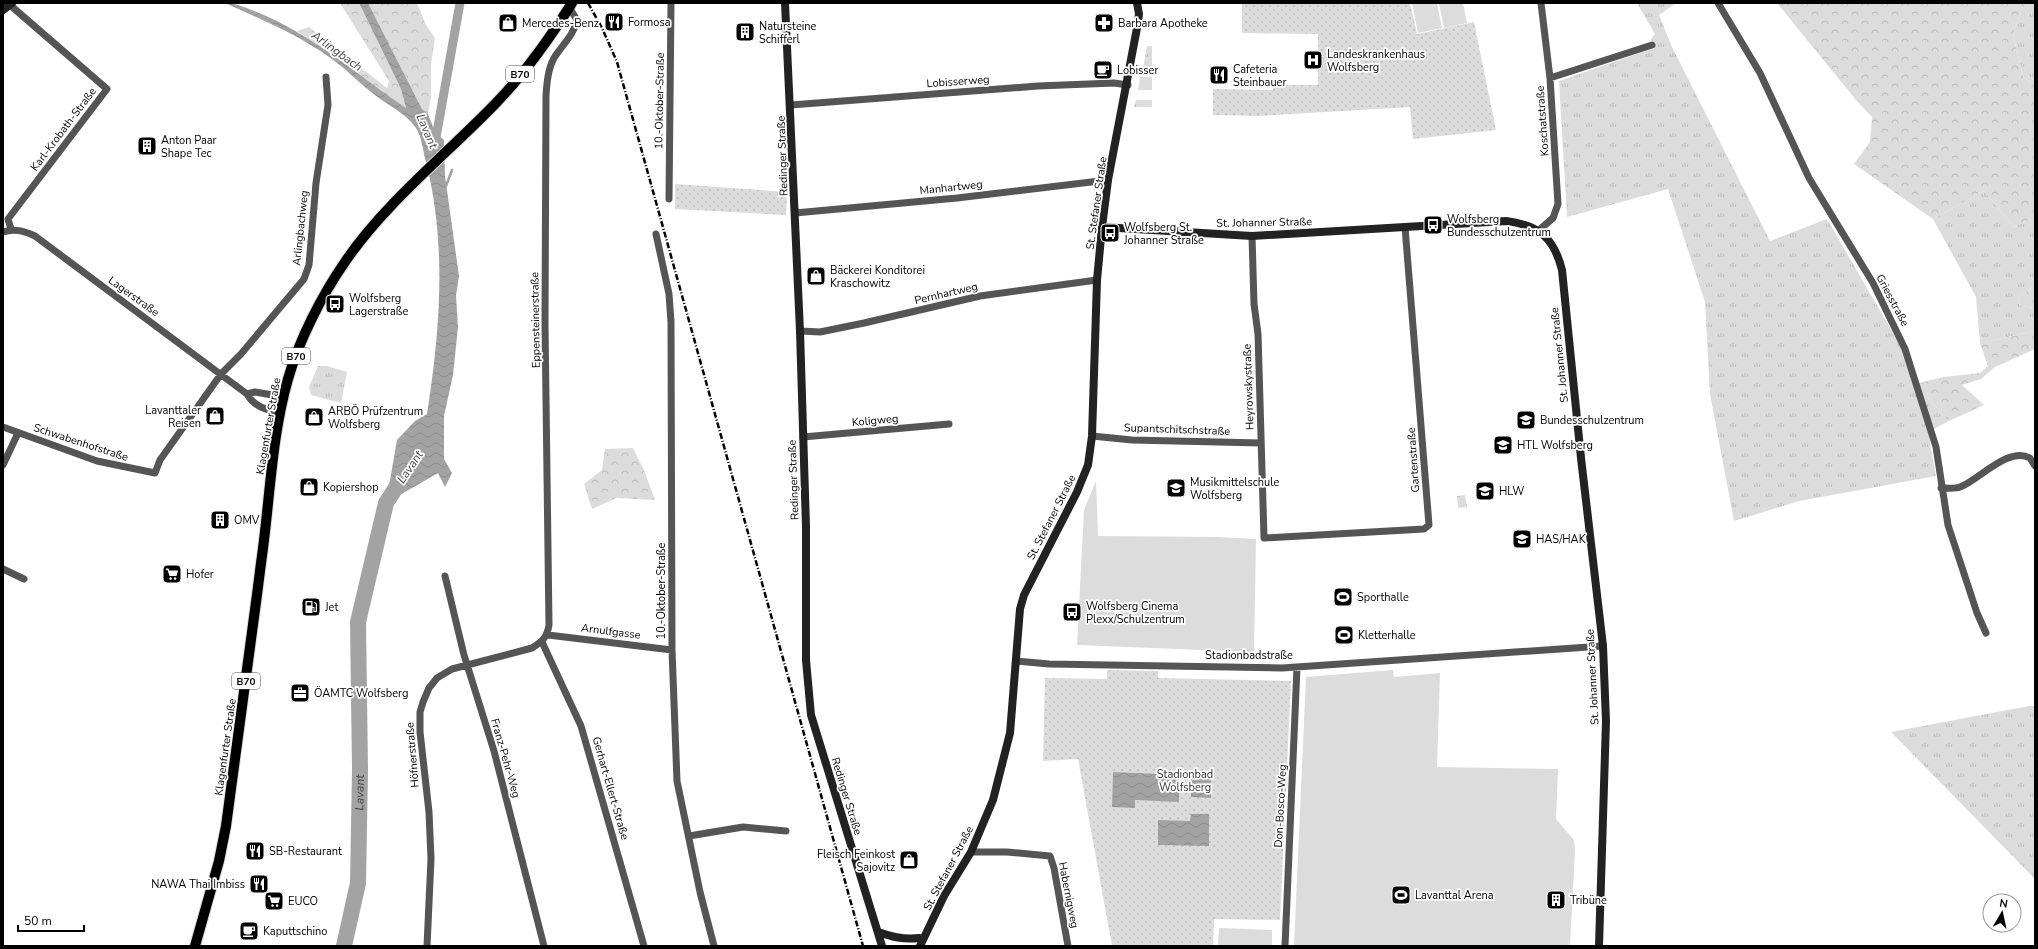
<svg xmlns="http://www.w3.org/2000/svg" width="2038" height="949" font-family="'Nunito Sans',sans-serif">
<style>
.grass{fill:url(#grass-tufts)}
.forest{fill:url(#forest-crowns)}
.park{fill:url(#park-dots)}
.pitch{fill:#dcdcdc}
.water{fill:url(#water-waves)}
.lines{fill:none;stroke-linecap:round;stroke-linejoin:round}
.stream{stroke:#a3a3a3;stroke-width:2.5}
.canal{stroke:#a3a3a3;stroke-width:9}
.river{stroke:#a3a3a3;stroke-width:16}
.primary-casing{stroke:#dbdbdb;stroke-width:12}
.street{stroke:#555;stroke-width:7}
.secondary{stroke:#222;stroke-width:8}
.primary{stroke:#000;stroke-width:10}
.rail{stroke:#000;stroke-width:2.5;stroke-dasharray:6 2 1 2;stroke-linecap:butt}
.labels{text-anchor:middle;stroke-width:3.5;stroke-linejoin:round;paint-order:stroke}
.shield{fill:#fff;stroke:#4c4c4c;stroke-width:1}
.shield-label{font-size:10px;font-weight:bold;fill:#000}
.poi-label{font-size:11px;fill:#000;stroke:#fff;text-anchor:start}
.street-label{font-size:11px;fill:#000;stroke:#fff}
.park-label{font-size:11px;fill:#333;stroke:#fff}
.water-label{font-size:12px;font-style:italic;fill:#444;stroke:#fff}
</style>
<defs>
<pattern id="grass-tufts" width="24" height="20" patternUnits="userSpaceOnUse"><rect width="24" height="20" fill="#dcdcdc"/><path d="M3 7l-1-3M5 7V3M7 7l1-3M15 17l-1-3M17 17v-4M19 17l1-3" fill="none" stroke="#bbb"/></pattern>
<pattern id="forest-crowns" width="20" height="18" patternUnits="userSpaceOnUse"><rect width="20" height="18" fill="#dcdcdc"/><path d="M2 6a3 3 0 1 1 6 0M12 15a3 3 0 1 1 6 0" fill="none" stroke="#bbb"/></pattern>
<pattern id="park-dots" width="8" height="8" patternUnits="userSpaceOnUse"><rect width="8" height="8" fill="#dcdcdc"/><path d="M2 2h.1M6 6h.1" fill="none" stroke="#bbb" stroke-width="1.8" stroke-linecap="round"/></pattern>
<pattern id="water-waves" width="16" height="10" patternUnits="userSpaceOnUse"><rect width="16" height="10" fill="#a3a3a3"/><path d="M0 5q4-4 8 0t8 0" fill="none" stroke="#8b8b8b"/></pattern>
</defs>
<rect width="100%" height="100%" fill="#fff"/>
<path class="grass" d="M 1637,3 L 1676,3 L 1659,15 L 1672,47 L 1770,241 L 1827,219 L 1901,347 L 1915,384 L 1949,421 L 1928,432 L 1936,476 L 1799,501 L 1734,521 L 1710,394 L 1705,302 L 1668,189 L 1567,217 L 1559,81 L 1654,48 L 1651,39 L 1655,34 Z
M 2024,3 L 2035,3 L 2035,86 L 2023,76 L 2013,34 Z
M 1147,46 L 1152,46 L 1152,68 L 1143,68 Z
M 1140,77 L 1152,77 L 1152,90 L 1138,90 Z
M 1136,100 L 1152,100 L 1152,107 L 1134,107 Z
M 1984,191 L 2014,227 L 2035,217 L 2035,285 L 2018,298 L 2020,306 L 2035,308 L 2035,331 L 1980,343 L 1976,297 L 1933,219 Z
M 318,366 L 327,366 L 347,372 L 341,403 L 311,395 L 309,387 Z
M 1465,495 L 1467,507 L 1458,508 L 1457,496 Z
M 2029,706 L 2035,706 L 2035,879 L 1891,732 Z"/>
<path class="forest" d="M 340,3 L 359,3 L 401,89 L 406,109 C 369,83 335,55 297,31 L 309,27 L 387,88 L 389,81 Z
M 368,3 L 417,3 L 426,25 L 435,38 L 431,65 L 431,96 L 428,114 L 422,109 Z
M 1777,3 L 2024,3 L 2013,34 L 2023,76 L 2035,86 L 2035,217 L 2014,227 L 1984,191 L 1933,219 L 1854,164 L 1870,142 L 1872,117 L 1856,100 Z
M 2035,285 L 2035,308 L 2020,306 L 2018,298 Z
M 2035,331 L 2035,349 L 1995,367 L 1981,379 L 1962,385 L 1984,405 L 1949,421 L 1915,384 L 1944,377 L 1980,373 L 1988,366 L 1980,343 Z
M 633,448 L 644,470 L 655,500 L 616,498 L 592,509 L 584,484 L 602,470 L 605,449 Z"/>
<path class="park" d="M 1242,3 L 1410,3 L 1417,34 L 1474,22 L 1496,130 L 1413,139 L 1410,107 L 1259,116 L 1213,115 L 1213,89 L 1273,90 L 1273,85 L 1318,85 L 1318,34 L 1242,33 Z
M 675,184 L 787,192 L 786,215 L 675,209 Z
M 1107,670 L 1158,671 L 1158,678 L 1291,681 L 1280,920 L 1214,919 L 1213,946 L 1112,946 L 1078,759 L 1043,761 L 1045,678 L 1107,679 Z"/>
<path class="pitch" d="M 1412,3 L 1437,3 L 1442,28 L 1418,33 Z
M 1439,3 L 1463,3 L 1467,23 L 1444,28 Z
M 1096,481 L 1098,536 L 1217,537 L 1256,539 L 1254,652 L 1077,645 L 1084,510 Z
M 1393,670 L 1394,677 L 1440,673 L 1437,767 L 1558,769 L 1556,819 L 1574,840 L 1575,850 L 1570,946 L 1294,946 L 1306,677 Z
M 1219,928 L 1272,930 L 1272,946 L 1218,946 Z"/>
<path class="water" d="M 225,3 C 237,3 248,9 259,13 C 315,36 357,75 406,108 L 401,89 L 359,3 L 368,3 L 422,109 L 428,114 L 435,132 L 444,140 L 445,176 L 459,276 L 456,296 L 458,327 L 453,375 L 444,416 L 444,459 L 452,473 L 445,487 L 438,473 L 386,503 L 397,440 L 415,421 L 427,414 C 440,331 447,245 426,162 C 423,152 422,137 416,128 C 405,112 385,104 371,92 C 357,81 344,67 329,57 C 297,34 260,19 225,3 Z
M 1113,772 L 1179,775 L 1179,802 L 1135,800 L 1135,808 L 1112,807 Z
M 1191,775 L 1211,775 L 1211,798 L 1191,797 Z
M 1191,814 L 1209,814 L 1209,846 L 1158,845 L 1158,820 L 1190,821 Z"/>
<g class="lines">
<path class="stream" d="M 446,186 L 452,170"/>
<path class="canal" d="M 435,143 L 460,3"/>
<path class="river" id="s1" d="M 344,946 L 358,883 L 360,769 L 358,622 L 386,503 L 397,486"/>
<g class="primary-casing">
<path id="primary" d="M 195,946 L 219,861 L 226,826 C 238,739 250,651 261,563 C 270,502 271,438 288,379 C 299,340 322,295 345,262 C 384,204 447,154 496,103 C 525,73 550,38 572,3"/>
</g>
<path class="street" d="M 1718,3 L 1760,73 L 1809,178 L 1873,283 L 1905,349 L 1936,447 L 1948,525 L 1977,613 L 1986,633
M 10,5 L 107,89 L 8,219 L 11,229
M 1550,78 L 1652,45
M 791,105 L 1038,86 L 1114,83 L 1128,85
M 669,199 L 671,3
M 795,213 L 957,198 L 1108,180
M 1538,231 L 1553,218 L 1558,204 L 1550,78 L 1541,3
M 3,232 C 14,228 24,231 35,236 L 247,394 C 254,407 267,410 281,413
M 656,234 L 669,294 L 671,322 L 672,650 L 677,781 L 700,892 L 714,946
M 1252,236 L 1254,304 L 1258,334 L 1264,538 L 1424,529 L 1429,525 L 1405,227
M 800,331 L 820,332 L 864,323 L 980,296 L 1097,280
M 247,394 L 255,392 L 284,397
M 3,427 L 97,461 L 155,473 L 160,460 L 221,374 L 241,354 L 304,279 L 309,265 L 316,183 L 328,105 L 326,77
M 1092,436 L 1132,440 L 1261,443
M 803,437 L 949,424
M 3,465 L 18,433
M 1941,488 C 1947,488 1955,489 1960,487 C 1979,480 2008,446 2030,458 L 2035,466
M 3,569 L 24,579
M 445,576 L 464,655 L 494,751 L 544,946
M 548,635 L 672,650
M 542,642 L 581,726 L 644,946
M 1016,661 L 1049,664 L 1282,668 L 1603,646
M 689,836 L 743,827 L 786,831
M 971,852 L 1007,852 L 1050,856 L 1054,868 L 1068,946
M 427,946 L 431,859 L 429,812 L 420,732 L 420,712 L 423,702 L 429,688 L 437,678 L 452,669 L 532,648 C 543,641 547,637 549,625 L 545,324 L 546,95 C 547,82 548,69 554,58 C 562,45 574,35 577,20 L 569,7
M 1285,946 L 1297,667"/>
<path class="secondary" d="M 785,3 L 800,331 L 806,527 L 806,660 L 811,715 L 882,946
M 3,10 L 12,3
M 1102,227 L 1252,236 L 1506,221 C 1539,225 1554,238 1562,270 L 1581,458 L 1603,646 L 1606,721 L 1599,946
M 878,932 C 892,937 904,940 919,938
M 920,946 L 944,896 L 971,852 L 993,800 L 1010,733 L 1020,609 L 1024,595 L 1077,492 L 1088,465 L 1092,436 L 1097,280 L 1102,227 L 1108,180 L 1137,28 L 1139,14 L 1137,3"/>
<use href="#primary" class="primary"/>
<path class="rail" d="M 588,3 L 602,28 L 617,62 L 863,946"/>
</g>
<defs>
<g id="restaurant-square" transform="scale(1)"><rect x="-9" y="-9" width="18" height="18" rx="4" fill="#000" stroke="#fff"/><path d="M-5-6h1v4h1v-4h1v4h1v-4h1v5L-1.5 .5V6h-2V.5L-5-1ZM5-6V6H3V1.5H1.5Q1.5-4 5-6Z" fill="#fff"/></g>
<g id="shop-square" transform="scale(1)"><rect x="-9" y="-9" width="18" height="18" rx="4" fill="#000" stroke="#fff"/><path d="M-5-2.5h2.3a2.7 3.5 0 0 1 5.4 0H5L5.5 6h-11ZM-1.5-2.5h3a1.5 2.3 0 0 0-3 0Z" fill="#fff"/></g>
<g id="pharmacy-square" transform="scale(1)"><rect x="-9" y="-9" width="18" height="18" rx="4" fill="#000" stroke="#fff"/><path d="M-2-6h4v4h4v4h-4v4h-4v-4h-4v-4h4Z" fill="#fff"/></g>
<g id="building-square" transform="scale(1)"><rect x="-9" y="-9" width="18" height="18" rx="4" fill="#000" stroke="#fff"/><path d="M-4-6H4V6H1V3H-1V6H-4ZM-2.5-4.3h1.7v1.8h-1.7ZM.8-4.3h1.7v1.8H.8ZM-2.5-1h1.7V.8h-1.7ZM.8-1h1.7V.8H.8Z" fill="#fff"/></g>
<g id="hospital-square" transform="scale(1)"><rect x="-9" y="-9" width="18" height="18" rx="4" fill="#000" stroke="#fff"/><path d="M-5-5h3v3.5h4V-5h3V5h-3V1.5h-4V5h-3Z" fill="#fff"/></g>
<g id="cafe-square" transform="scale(1)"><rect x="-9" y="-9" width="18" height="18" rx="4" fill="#000" stroke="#fff"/><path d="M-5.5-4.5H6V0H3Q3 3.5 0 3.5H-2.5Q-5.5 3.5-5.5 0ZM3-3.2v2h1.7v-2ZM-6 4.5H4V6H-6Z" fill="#fff"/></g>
<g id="bus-square" transform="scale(1)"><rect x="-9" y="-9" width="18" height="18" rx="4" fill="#000" stroke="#fff"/><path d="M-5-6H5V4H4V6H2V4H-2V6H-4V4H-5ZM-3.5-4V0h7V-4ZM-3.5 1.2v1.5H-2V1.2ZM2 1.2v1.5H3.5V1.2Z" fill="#fff"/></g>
<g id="university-square" transform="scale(1)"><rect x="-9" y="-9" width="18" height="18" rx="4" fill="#000" stroke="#fff"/><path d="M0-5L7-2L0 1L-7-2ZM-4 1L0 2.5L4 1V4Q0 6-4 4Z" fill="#fff"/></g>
<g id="school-square" transform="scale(1)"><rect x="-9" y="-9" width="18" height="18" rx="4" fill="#000" stroke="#fff"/><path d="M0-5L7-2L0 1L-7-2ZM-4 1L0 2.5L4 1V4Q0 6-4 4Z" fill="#fff"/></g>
<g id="supermarket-square" transform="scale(1)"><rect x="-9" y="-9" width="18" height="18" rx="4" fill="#000" stroke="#fff"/><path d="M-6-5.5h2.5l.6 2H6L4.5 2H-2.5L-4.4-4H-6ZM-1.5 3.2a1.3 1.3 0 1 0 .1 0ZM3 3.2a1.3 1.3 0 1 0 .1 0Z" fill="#fff"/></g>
<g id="stadium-square" transform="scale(1)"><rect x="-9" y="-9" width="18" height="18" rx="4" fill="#000" stroke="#fff"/><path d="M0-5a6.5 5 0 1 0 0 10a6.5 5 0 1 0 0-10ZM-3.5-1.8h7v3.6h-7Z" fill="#fff"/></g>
<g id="fuel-square" transform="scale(1)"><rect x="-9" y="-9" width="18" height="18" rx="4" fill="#000" stroke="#fff"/><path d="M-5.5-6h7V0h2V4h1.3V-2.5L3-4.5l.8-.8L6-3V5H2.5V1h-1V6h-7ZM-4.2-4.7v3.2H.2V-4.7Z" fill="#fff"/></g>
<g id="office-square" transform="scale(1)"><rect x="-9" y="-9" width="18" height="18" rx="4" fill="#000" stroke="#fff"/><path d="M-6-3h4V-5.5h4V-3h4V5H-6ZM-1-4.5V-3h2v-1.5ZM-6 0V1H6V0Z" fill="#fff"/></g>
</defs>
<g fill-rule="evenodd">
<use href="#restaurant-square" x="614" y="22"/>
<use href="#shop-square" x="508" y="23"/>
<use href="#pharmacy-square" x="1104" y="23"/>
<use href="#building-square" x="745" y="32"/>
<use href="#hospital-square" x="1313" y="60"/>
<use href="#cafe-square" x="1103" y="70"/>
<use href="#restaurant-square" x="1219" y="75"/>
<use href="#building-square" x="147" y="146"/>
<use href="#bus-square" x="1433" y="225"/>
<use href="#bus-square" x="1110" y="233"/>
<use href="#shop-square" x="816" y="276"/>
<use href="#bus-square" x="335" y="304"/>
<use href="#shop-square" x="215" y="416"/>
<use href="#shop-square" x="314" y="417"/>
<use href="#university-square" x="1526" y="420"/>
<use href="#school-square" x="1503" y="445"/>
<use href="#shop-square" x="309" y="487"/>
<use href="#school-square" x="1176" y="488"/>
<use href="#school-square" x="1485" y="491"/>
<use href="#building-square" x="220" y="520"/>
<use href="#school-square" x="1522" y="539"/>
<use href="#supermarket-square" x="172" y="574"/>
<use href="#stadium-square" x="1343" y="597"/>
<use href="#fuel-square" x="311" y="607"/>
<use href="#bus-square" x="1072" y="612"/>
<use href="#stadium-square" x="1344" y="635"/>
<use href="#office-square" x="300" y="693"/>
<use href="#restaurant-square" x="255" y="851"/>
<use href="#shop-square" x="909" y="860"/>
<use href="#restaurant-square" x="259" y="884"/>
<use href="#stadium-square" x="1401" y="895"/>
<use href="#building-square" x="1556" y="900"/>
<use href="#supermarket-square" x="274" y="901"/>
<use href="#cafe-square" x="249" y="931"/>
</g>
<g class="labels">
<g class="shield">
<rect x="506" y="66" width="28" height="16" rx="3"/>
<rect x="282" y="348" width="28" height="16" rx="3"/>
<rect x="232" y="673" width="28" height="16" rx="3"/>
</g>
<g class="shield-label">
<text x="520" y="78">B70</text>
<text x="296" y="360">B70</text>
<text x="246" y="685">B70</text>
</g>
<g class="poi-label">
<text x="628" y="26">Formosa</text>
<text x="522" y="27">Mercedes-Benz</text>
<text x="1118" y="27">Barbara Apotheke</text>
<text x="759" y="30">Natursteine<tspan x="759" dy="13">Schifferl</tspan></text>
<text x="1327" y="58">Landeskrankenhaus<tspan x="1327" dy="13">Wolfsberg</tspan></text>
<text x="1233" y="73">Cafeteria<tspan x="1233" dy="13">Steinbauer</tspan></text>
<text x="1117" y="74">Lobisser</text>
<text x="161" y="144">Anton Paar<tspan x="161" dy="13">Shape Tec</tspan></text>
<text x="1447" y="223">Wolfsberg<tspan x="1447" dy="13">Bundesschulzentrum</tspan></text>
<text x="1124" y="231">Wolfsberg St.<tspan x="1124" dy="13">Johanner Straße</tspan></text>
<text x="830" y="274">Bäckerei Konditorei<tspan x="830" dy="13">Kraschowitz</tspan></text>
<text x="349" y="302">Wolfsberg<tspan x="349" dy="13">Lagerstraße</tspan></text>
<text x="201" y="414" text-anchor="end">Lavanttaler<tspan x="201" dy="13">Reisen</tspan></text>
<text x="328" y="415">ARBÖ Prüfzentrum<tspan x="328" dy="13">Wolfsberg</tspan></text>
<text x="1540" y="424">Bundesschulzentrum</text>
<text x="1517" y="449">HTL Wolfsberg</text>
<text x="1190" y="486">Musikmittelschule<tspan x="1190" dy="13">Wolfsberg</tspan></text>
<text x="323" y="491">Kopiershop</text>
<text x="1499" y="495">HLW</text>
<text x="234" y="524">OMV</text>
<text x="1536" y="543">HAS/HAK</text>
<text x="186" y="578">Hofer</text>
<text x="1357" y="601">Sporthalle</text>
<text x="1086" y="610">Wolfsberg Cinema<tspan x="1086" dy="13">Plexx/Schulzentrum</tspan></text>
<text x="325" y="611">Jet</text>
<text x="1358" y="639">Kletterhalle</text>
<text x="314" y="697">ÖAMTC Wolfsberg</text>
<text x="269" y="855">SB-Restaurant</text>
<text x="895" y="858" text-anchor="end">Fleisch Feinkost<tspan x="895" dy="13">Sajovitz</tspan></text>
<text x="245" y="888" text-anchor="end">NAWA Thai Imbiss</text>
<text x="1415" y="899">Lavanttal Arena</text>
<text x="1570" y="904">Tribüne</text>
<text x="288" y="905">EUCO</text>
<text x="263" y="935">Kaputtschino</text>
</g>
<g class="street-label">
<text transform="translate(958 81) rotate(-4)" y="4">Lobisserweg</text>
<text transform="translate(659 101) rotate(-89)" y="4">10.-Oktober-Straße</text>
<text transform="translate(1542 121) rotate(-94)" y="4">Koschatstraße</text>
<text transform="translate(63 129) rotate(-53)" y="4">Karl-Krobath-Straße</text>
<text transform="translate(782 156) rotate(-92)" y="4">Redinger Straße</text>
<text transform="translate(951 187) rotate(-6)" y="4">Manhartweg</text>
<text transform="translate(1096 203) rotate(-82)" y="4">St. Stefaner Straße</text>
<text transform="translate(1264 222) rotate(-1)" y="4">St. Johanner Straße</text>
<text transform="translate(300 228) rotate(-84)" y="4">Arlingbachweg</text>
<text transform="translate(946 293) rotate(-13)" y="4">Pernhartweg</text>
<text transform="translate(134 296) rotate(36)" y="4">Lagerstraße</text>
<text transform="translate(1893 300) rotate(62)" y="4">Griesstraße</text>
<text transform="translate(535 320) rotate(-91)" y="4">Eppensteinerstraße</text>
<text transform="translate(1559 355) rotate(-96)" y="4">St. Johanner Straße</text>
<text transform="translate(1248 387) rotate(-92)" y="4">Heyrowskystraße</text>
<text transform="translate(875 420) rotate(-5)" y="4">Koligweg</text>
<text transform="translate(268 426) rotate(-80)" y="4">Klagenfurter Straße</text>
<text transform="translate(1177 429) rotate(2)" y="4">Supantschitschstraße</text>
<text transform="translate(81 442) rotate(18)" y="4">Schwabenhofstraße</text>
<text transform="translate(1413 460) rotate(-94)" y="4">Gartenstraße</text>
<text transform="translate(793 480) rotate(-92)" y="4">Redinger Straße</text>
<text transform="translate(1051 517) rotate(-63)" y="4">St. Stefaner Straße</text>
<text transform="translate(661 591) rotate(-90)" y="4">10.-Oktober-Straße</text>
<text transform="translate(611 631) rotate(7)" y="4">Arnulfgasse</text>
<text x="1249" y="659">Stadionbadstraße</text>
<text transform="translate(1592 677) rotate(-93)" y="4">St. Johanner Straße</text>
<text transform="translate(225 747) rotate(-82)" y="4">Klagenfurter Straße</text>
<text transform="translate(412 755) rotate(-95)" y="4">Höfnerstraße</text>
<text transform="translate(506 758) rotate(74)" y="4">Franz-Pehr-Weg</text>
<text transform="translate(611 788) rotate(74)" y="4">Gerhart-Ellert-Straße</text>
<text transform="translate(847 796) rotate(73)" y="4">Redinger Straße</text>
<text transform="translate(1280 806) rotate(-87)" y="4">Don-Bosco-Weg</text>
<text transform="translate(948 868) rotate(-62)" y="4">St. Stefaner Straße</text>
<text transform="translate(1069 895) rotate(79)" y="4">Habernigweg</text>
</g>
<g class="park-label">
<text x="1185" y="778">Stadionbad<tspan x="1185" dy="13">Wolfsberg</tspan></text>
</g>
<g class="water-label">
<text transform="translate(337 51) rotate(36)" y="4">Arlingbach</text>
<text transform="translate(427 131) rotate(67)" y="4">Lavant</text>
<text transform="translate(410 467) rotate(-56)" y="4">Lavant</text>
<text dy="4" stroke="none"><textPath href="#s1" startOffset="155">Lavant</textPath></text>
</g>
</g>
<rect width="2038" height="949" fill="none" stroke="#000000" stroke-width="8"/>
<g transform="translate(2002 913) rotate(9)"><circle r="19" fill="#ffffff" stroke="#999999"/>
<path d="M0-3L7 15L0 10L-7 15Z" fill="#000000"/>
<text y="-6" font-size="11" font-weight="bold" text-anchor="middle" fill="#000000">N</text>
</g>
<path d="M18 925v6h66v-6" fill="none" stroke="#000000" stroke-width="2"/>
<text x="24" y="925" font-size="12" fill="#000000" stroke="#ffffff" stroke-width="3" paint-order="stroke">50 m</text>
</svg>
